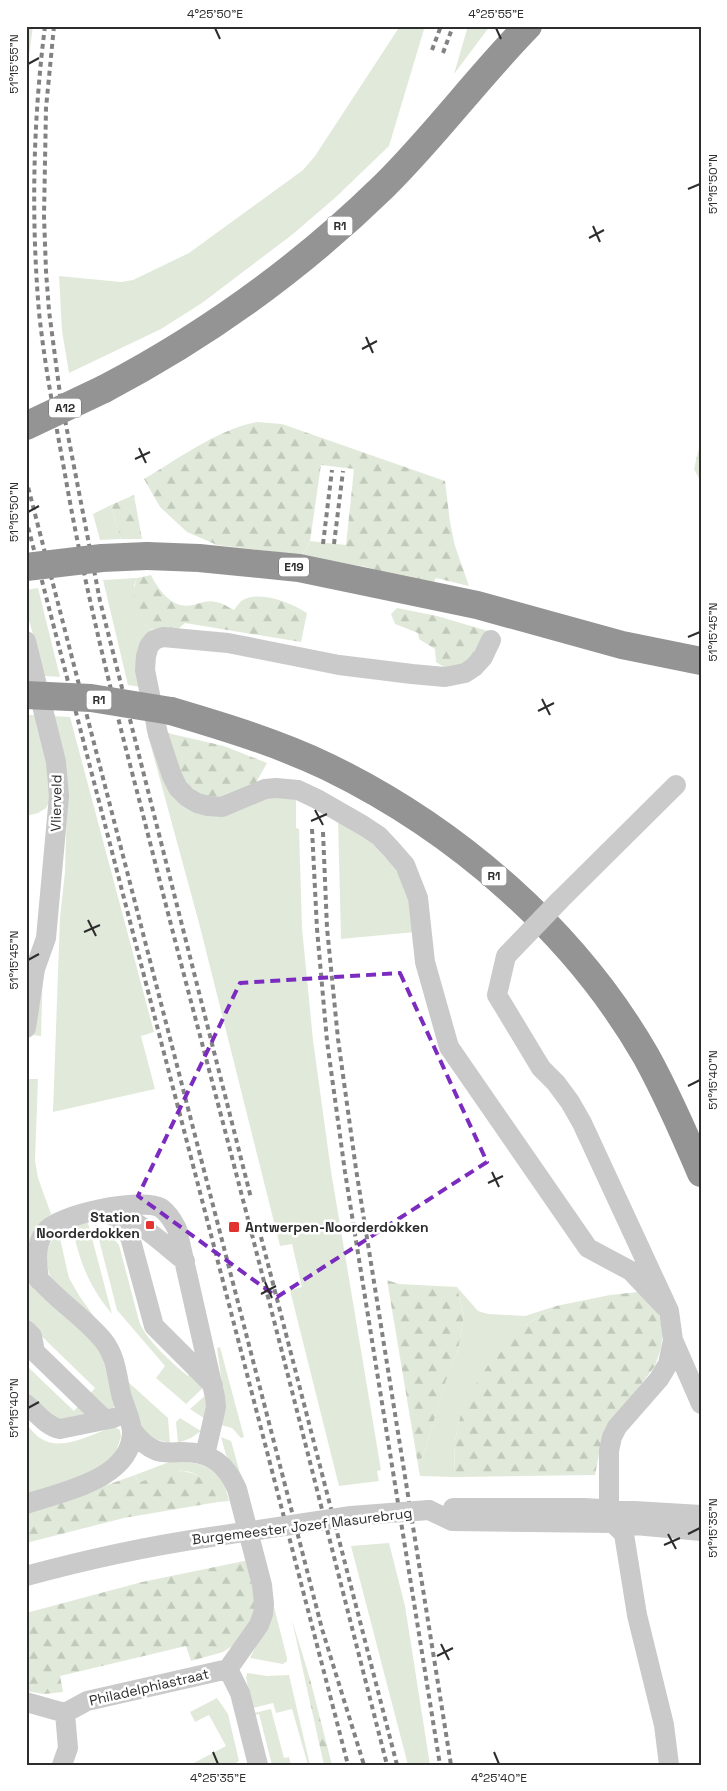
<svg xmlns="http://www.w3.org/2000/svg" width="727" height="1791" font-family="'Space Grotesk',sans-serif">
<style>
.grass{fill:#e1eada}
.forest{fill:url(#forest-firs)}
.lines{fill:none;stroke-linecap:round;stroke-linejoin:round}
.minor{stroke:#cacaca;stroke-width:20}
.highway{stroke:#949494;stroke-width:28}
.rail{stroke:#828282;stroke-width:4;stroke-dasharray:5 4;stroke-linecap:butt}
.minor-bridge{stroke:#cacaca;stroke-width:20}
.highway-bridge{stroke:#949494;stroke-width:28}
.marked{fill:none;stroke:#7b2cbf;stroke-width:4;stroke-dasharray:10 6;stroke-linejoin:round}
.ticks{fill:none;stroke:#2d2d2d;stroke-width:2}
.poi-dot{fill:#e23330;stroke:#fff;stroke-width:2}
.labels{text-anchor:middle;stroke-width:5;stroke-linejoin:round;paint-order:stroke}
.shield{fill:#fff;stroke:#6c6c6c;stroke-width:1}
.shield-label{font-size:12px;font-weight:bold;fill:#2d2d2d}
.street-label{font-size:14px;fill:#2d2d2d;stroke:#fff}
.poi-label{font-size:14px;font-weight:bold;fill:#2d2d2d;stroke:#fff;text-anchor:end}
.neatline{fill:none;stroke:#2d2d2d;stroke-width:2}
.ticks-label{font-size:12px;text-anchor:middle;fill:#2d2d2d}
</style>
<defs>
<pattern id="forest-firs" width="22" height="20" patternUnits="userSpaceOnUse" patternTransform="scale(1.25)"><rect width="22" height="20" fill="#e1eada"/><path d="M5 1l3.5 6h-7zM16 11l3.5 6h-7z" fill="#c1c9bb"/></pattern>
</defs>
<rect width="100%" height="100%" fill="#fff"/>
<path class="grass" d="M 26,26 L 33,26 L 26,78 Z
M 400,26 L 425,26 L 389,146 L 336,197 L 293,234 L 202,303 L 161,329 L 69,373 L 62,331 L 59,276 L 121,282 L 133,280 L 189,253 L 303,170 L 315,156 Z
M 468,26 L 490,26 L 454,74 Z
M 111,505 L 121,539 L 100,540 L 93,514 Z
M 310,541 L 346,545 C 348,558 353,561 365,567 L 301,555 L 306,550 Z
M 137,578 L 134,585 L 145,625 L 152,629 L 140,641 L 139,652 L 141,687 L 128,685 L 103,580 Z
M 38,588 L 60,677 L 44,676 L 26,609 L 26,590 Z
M 26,715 L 37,715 L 53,796 L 46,808 L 38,813 L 26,816 L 26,755 L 29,755 L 26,742 Z
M 53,716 L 70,717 L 154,1032 L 141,1036 L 155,1089 L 53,1112 L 60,917 L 65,872 L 67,802 Z
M 146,728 L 265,795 L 296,798 L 296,828 L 299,829 L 302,928 L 313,1040 L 331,1171 L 381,1470 L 377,1471 L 379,1481 L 339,1486 L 290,1290 L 302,1287 L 292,1244 L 280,1246 L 199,923 Z
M 338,819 L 369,840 L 407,881 L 415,932 L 341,939 Z
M 43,966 L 41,1036 L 32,1035 Z
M 28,1079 L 38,1079 L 35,1160 L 38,1178 L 51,1214 L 45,1220 L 31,1253 L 26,1244 L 26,1092 Z
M 83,1223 L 88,1223 L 112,1314 C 88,1285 80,1262 72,1227 Z
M 95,1224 L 109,1233 L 119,1245 L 139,1321 C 145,1339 173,1364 188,1376 L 191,1372 L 204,1387 L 186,1404 L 156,1378 L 165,1366 L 117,1310 Z
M 59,1234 L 69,1278 L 80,1297 L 98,1322 L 52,1280 C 44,1265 44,1244 59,1234 Z
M 26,1277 L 100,1349 L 116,1406 L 110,1411 L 89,1395 L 95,1388 L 26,1321 Z
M 457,1287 L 478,1311 L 488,1314 L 525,1316 L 556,1306 L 526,1325 L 461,1413 L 455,1440 L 454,1477 L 420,1476 L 418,1465 L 425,1451 L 446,1379 L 458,1350 L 464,1316 Z
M 220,1347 L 244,1437 L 241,1438 L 232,1428 L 221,1425 L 222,1384 L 217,1348 Z
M 29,1368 L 74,1411 L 79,1405 L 84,1414 L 57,1420 L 52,1418 L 26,1392 L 26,1371 Z
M 127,1381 L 168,1418 L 170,1443 L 154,1439 L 141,1428 Z
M 207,1394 L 207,1420 L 190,1409 Z
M 180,1418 L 201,1431 L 191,1438 L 178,1443 L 176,1422 Z
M 26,1424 C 31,1429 35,1435 40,1438 C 62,1453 92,1433 114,1427 L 120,1430 L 121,1437 L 114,1457 L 103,1468 L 26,1496 Z
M 221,1437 L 231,1441 L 242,1480 L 226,1455 Z
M 172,1461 C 203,1462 222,1467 229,1501 L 218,1502 C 214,1485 196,1468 177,1471 C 164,1473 151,1479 138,1483 L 135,1475 Z
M 389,1543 L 405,1606 L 430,1765 L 408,1765 L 351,1546 Z
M 271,1595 L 287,1658 L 287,1661 L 283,1664 L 250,1658 L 268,1621 Z
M 292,1620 L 310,1679 L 307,1689 Z
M 247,1673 L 267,1676 L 289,1675 L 310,1765 L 308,1765 L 292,1709 L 276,1713 L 273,1703 L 253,1708 L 246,1678 Z
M 217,1698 L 228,1714 L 239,1761 L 233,1765 L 190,1765 L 226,1746 L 209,1715 L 195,1722 L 190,1712 Z
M 271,1709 L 284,1758 L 289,1757 L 291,1765 L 272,1765 L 259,1714 L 255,1715 L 254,1713 Z"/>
<path class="forest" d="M 257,422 L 282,424 L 445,481 L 450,522 L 455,546 L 469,586 L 436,578 L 434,582 C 416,578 362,571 351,559 C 347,555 347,551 346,545 L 354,469 L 321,465 L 310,541 L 306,550 L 301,555 L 217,545 L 187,532 L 160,507 L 144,479 C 176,460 220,428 257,422 Z
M 701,439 L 701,482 L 694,469 Z
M 134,495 L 142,539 L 121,539 L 111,505 Z
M 151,575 C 159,591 173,610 193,605 C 201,603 208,600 216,602 C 223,603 228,607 234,610 C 237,606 241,600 245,599 C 263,591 292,603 307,613 L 301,642 L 185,623 L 176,631 C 168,631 160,632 152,629 C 134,622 130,594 137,578 Z
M 397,608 L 437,616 L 488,631 C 480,649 467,666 447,669 L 436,662 L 435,649 L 419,639 L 418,633 L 395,624 L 391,614 Z
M 163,732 L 224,746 L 267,763 L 253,788 L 224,801 L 188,791 Z
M 387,1280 L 399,1284 L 457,1287 L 464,1316 L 458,1350 L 446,1380 L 425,1451 L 418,1465 Z
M 638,1292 L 652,1299 L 659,1315 L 663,1332 L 661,1348 L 655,1366 L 603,1434 L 595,1475 L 454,1477 L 455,1440 L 461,1413 L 473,1389 L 502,1343 L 526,1325 L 556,1306 L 610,1295 Z
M 177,1471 C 198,1471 213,1482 218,1502 L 124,1518 L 26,1543 L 26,1514 L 135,1475 L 138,1483 L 167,1472 Z
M 249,1560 L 256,1609 L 251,1622 L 234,1645 L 223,1652 L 191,1661 L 186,1646 L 60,1676 L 63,1692 L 44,1694 L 26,1691 L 26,1613 L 142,1582 Z
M 310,1679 L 332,1765 L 324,1765 L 307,1689 Z"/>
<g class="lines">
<path class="minor" d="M 491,640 L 483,657 L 474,667 L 465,673 L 445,677 L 412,674 L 339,665 L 228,643 L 163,637 L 154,640 L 149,646 L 146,656 L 145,670 L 158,734 L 172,776 L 178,788 L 187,797 L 197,803 L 208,806 L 222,807 L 265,789 L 276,788 L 298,790 L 317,799 L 364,826 L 379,836 L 392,850 L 405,865 L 418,898 L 425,962 L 449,1047 L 588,1248 L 631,1271 L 669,1311
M 26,641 L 56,762 L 59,796 L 46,938 L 35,969 L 26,1028
M 559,901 L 676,785
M 508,954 L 506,956 L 497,995 L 541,1068 L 556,1083 L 570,1102 L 582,1123 L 669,1311 L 673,1340 L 668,1364 L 659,1379 L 617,1427 L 612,1437 L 609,1451 L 609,1509 L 613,1523 L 624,1534 L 637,1615 L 664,1725 L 669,1765
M 101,1210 L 115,1217 L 130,1237 L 154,1326 L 213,1385
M 115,1213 C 135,1217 168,1248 185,1261
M 39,1280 C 37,1264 34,1246 45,1232 C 58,1214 142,1197 161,1208 C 168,1213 173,1221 177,1229 L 215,1397 L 216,1407 L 205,1455
M 26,1330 L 32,1336 L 35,1352 L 104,1419
M 673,1340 L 701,1404
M 26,1404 C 37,1413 46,1426 60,1429 L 114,1418
M 132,1430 C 138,1438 145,1446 155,1450 C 164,1454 173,1452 183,1452 C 211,1452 226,1464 237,1489 L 262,1585 L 264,1604 L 263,1614 L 259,1625 L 228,1669
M 26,1504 C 61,1492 133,1479 132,1431 C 131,1418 124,1406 121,1394 C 117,1376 116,1356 103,1340 C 82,1315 53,1298 32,1271
M 453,1508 L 584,1508 L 701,1515
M 429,1510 L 452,1521 L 613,1523 L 701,1531
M 26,1576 C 85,1560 144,1547 204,1538
M 228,1669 L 240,1693 L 258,1765
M 26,1702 L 65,1713
M 65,1713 L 87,1701 L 228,1669
M 62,1765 L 68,1748 L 65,1713"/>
<path class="highway" d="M 104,389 C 205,336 301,267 383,187 C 434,137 477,78 528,26
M 147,556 L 199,558 L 299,568 L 477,605 L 622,645 L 701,661
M 171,711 C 225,727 278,743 328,767 C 457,830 574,931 646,1056 C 667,1094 684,1133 701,1173"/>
<path class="rail" d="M 45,26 C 33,121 31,217 39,312 C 45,369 56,424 66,480 C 85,589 112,696 140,803 C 159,878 178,953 198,1028 C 263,1273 324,1519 387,1765
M 54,26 L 46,108 L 44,216 L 46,271 L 49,311 L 60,394 L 100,601 L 251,1198
M 432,50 L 441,26
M 443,53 L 453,26
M 26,479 L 302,1551 L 322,1629 L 364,1765
M 26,519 L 348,1765
M 323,544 L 332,470
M 334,544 L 343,471
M 312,829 L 317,929 L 327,1041 L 345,1172 L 440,1765
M 323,832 L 327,928 L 338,1039 L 356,1169 L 451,1765
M 261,1237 L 397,1765"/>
<path class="minor-bridge" d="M 508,954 L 559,901
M 204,1538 L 351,1516 L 429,1510"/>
<path class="highway-bridge" d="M 26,426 L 104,389
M 26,567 L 102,558 L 147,556
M 26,695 L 91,698 L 171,711"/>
</g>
<path class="marked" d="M 400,973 L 487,1162 L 277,1297 L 138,1196 L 240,983 Z"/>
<path class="ticks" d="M 215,28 L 220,39M 496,28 L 501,39M 28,64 L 39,58M 688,189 L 700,184M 593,226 L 600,242M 589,238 L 604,230M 366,337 L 373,353M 362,349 L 377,341M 139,448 L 146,463M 135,459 L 150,452M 28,512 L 39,506M 688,637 L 700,632M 542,699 L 550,715M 538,711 L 554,703M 315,810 L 323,825M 311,821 L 327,814M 88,920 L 96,936M 84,932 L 100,925M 28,960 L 39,954M 688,1086 L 700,1080M 492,1172 L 499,1187M 488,1183 L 503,1176M 265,1282 L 272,1298M 261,1294 L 276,1286M 28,1408 L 39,1402M 668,1534 L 676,1549M 688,1534 L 700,1528M 664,1545 L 680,1538M 441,1644 L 449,1660M 437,1656 L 453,1648M 213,1752 L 218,1764M 494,1752 L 499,1764"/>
<g class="poi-dot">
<rect x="145" y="1220" width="10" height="10" rx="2.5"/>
<rect x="228" y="1221" width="12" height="12" rx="2.5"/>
</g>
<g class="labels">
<g class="shield">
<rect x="327.5" y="216.5" width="25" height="19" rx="4"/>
<rect x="49" y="398.5" width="32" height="19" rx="4"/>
<rect x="279" y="557.5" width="30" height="19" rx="4"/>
<rect x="86.5" y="690.5" width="25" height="19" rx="4"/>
<rect x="481.5" y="866.5" width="25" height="19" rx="4"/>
</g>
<g class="shield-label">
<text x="340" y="230">R1</text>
<text x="65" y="412">A12</text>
<text x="294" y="571">E19</text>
<text x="99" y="704">R1</text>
<text x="494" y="880">R1</text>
</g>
<g class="street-label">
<text transform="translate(56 803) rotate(-89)" y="5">Vlierveld</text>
<text transform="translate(302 1526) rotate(-7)" y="5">Burgemeester Jozef Masurebrug</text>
<text transform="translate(149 1687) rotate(-13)" y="5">Philadelphiastraat</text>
</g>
<g class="poi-label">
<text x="140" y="1222">Station<tspan x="140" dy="16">Noorderdokken</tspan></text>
<text x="245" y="1232" text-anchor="start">Antwerpen-Noorderdokken</text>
</g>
</g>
<rect width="727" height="1791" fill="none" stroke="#ffffff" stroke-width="55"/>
<rect x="28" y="28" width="672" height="1736" class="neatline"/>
<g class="ticks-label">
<text x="215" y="18">4°25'50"E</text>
<text x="496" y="18">4°25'55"E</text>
<text transform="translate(14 64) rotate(-90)" y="4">51°15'55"N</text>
<text transform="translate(713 184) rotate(-90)" y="4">51°15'50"N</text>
<text transform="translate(14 512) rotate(-90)" y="4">51°15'50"N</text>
<text transform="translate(713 632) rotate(-90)" y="4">51°15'45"N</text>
<text transform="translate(14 960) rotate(-90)" y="4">51°15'45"N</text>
<text transform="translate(713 1080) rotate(-90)" y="4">51°15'40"N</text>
<text transform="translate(14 1408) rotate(-90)" y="4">51°15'40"N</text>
<text transform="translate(713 1528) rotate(-90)" y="4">51°15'35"N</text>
<text x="218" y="1782">4°25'35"E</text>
<text x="499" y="1782">4°25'40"E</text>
</g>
</svg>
